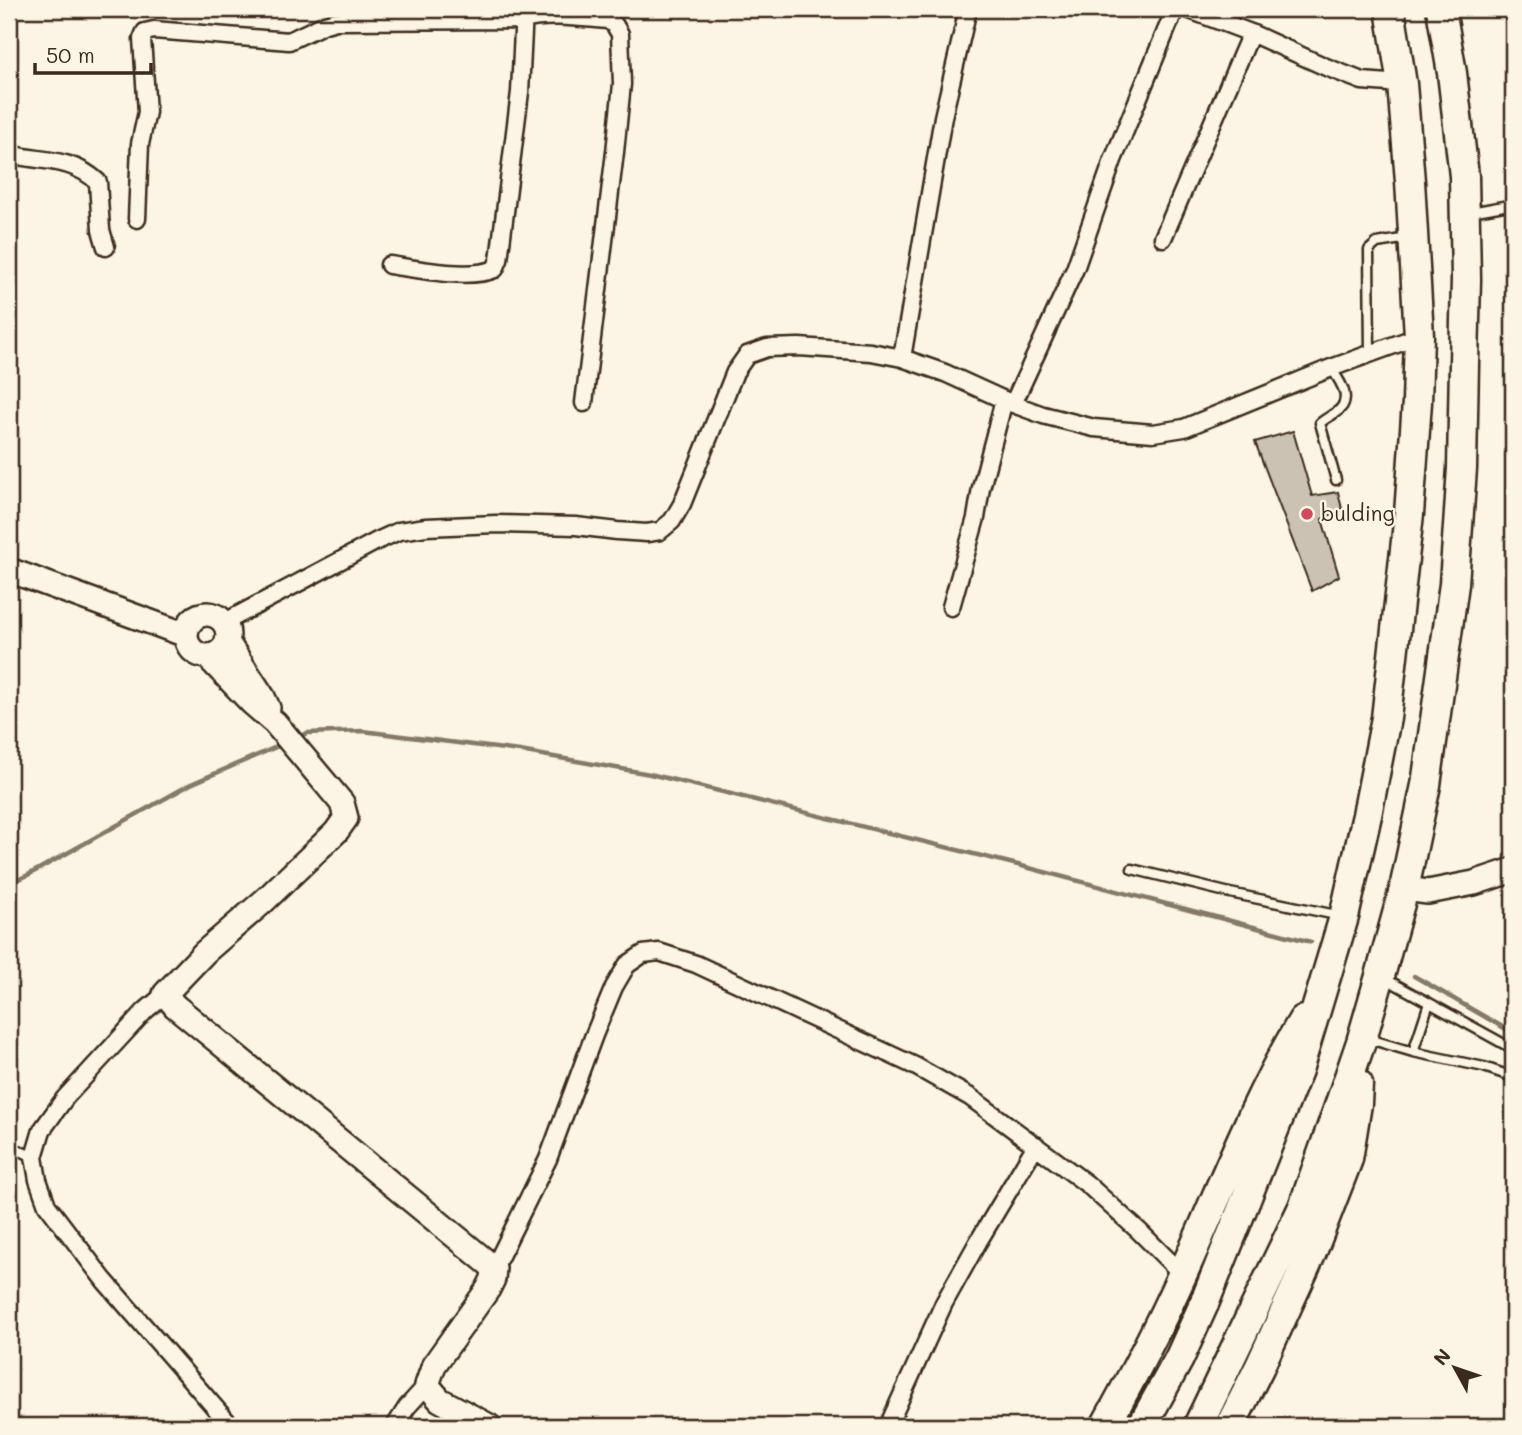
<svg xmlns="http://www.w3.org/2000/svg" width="1522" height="1435" font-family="Mali,sans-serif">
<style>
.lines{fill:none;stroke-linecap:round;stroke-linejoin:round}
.stream{stroke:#85796b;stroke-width:4.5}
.building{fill:#ccc2b3;stroke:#3b2a1e;stroke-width:2}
.lane-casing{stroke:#3b2a1e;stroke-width:13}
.street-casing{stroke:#3b2a1e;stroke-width:21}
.secondary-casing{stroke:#3b2a1e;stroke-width:28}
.highway-casing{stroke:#3b2a1e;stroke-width:33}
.lane{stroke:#fcf5e5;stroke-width:8}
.street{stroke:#fcf5e5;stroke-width:16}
.secondary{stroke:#fcf5e5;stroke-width:23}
.highway{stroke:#fcf5e5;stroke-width:28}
.poi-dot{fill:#d1495b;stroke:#fcf5e5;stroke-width:2.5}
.labels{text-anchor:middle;stroke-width:5;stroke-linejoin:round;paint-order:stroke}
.poi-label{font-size:21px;fill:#3b2a1e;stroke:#fcf5e5;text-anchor:start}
</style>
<rect width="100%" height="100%" fill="#fcf5e5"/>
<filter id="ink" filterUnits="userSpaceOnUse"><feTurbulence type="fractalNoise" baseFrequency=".0143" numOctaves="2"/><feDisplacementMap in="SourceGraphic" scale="14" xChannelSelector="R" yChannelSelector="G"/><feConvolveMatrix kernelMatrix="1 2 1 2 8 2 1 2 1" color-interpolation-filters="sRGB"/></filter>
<g filter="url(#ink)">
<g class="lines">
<path class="stream" d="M 297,738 L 307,733 L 363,731 L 520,751 L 650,774 L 1014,864 L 1311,942
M 9,884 L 28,875 L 191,784 L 283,744
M 1414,976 L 1513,1033"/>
</g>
<path class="building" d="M 1293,431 L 1312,496 L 1338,492 L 1342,509 L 1322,519 L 1339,576 L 1312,591 L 1255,442 Z"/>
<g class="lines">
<g class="lane-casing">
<path id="lane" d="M 1471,212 L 1509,205 L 1513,202
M 1370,354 L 1369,250 L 1377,243 L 1408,238
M 1331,368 C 1340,381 1355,401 1335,413 C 1329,417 1325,419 1320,423 L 1336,480
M 1132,869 L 1230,893 L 1341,916
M 1384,978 L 1513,1049
M 1369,1039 L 1413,1052 L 1484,1067 L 1513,1077
M 1413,1052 L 1429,1003
M 9,1146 L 34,1157"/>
</g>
<g class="street-casing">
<path id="street" d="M 1187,9 L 1251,33 L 1326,67 L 1362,81 L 1402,84
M 9,154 C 41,162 71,157 98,182 L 101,230 L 106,247
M 137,219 L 140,144 L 147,112 L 142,39 L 145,32 L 154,30 L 289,41 L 325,24 L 336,21 L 524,20 C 547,13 582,18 607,20 L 614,24 L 620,34 L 622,84 L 615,152 L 584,403
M 1163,238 L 1251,33
M 389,265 C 417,269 469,280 495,269 L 499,260 L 520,92 L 524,11
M 902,358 L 943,117 L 968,9
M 1013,404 L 1075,269 L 1113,160 L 1175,9
M 951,607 L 976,518 L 981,488 L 1004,400
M 225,622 L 377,541 L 399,531 L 426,527 L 496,524 L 576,526 L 617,531 L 647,533 L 660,531 L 672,521 L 682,504 L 735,372 L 747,355 L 767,348 L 799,347 L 871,352 L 902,358 L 945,373 L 1013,404 L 1043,415 L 1094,428 L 1153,433 L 1184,428 L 1331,368 L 1419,336
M 165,994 L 145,1011 L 65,1098 L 42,1130 L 34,1157 L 38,1180 L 47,1205 L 104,1280 L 231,1426
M 494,1268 L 548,1159 L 594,1035 L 614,987 L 627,965 L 643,954 L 659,952 L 696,964 L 857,1039 L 915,1066 L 970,1097 L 1087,1184 L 1139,1231 L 1182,1274
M 395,1426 L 407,1407 L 427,1385
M 888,1426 L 944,1303 L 978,1242 L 1036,1145"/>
</g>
<g class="secondary-casing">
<path id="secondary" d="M 9,570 L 186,635
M186 635a21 21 0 1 1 42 0a21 21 0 1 1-42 0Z
M 227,642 L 263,697 L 268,708
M 207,656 L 252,703 L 275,723 L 342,803 L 346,818 L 336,832 L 265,900 L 205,952 L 165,994 L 175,1006 L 494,1268 L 493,1279 L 488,1289 L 434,1365 L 427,1385 L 440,1400 L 489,1426
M 1404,889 L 1428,892 L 1474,883 L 1513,870"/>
</g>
<g class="highway-casing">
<path id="highway" d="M 1105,1426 C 1133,1376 1159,1326 1182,1275 C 1221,1189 1254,1101 1303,1020
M 1142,1426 L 1179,1359 L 1204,1304 L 1298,1070 L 1344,917 L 1367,815 L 1386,718 L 1409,514 L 1417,402 L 1419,336 L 1410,181 L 1402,84 L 1390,9
M 1198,1426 L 1303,1207 L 1337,1112 L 1361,1042 L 1380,976 L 1404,889 L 1426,785 L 1454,584 L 1462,468 L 1464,363 L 1466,279 L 1464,176 L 1452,73 L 1441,9
M 1230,1426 L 1260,1366 L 1312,1252 L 1348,1159 L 1357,1104 L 1358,1084"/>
</g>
<use href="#lane" class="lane"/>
<use href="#street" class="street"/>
<use href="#secondary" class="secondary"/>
<use href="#highway" class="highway"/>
</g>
</g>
<circle class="poi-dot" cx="1307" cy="514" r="7"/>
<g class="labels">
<g class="poi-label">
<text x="1321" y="521">bulding</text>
</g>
</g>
<rect width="1522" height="1435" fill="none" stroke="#fcf5e5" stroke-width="35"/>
<rect x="18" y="18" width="1487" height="1400" fill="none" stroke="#3b2a1e" stroke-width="2.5" filter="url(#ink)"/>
<g transform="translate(1455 1368) rotate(310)" stroke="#fcf5e5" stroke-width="5" paint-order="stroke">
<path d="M0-5L12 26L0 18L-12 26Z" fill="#3b2a1e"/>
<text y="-10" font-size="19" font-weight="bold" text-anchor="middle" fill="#3b2a1e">N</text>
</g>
<path d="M35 63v10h116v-10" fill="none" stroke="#3b2a1e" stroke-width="3.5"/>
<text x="46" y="63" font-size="21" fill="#3b2a1e" stroke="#fcf5e5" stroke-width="5" paint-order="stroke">50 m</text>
</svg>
